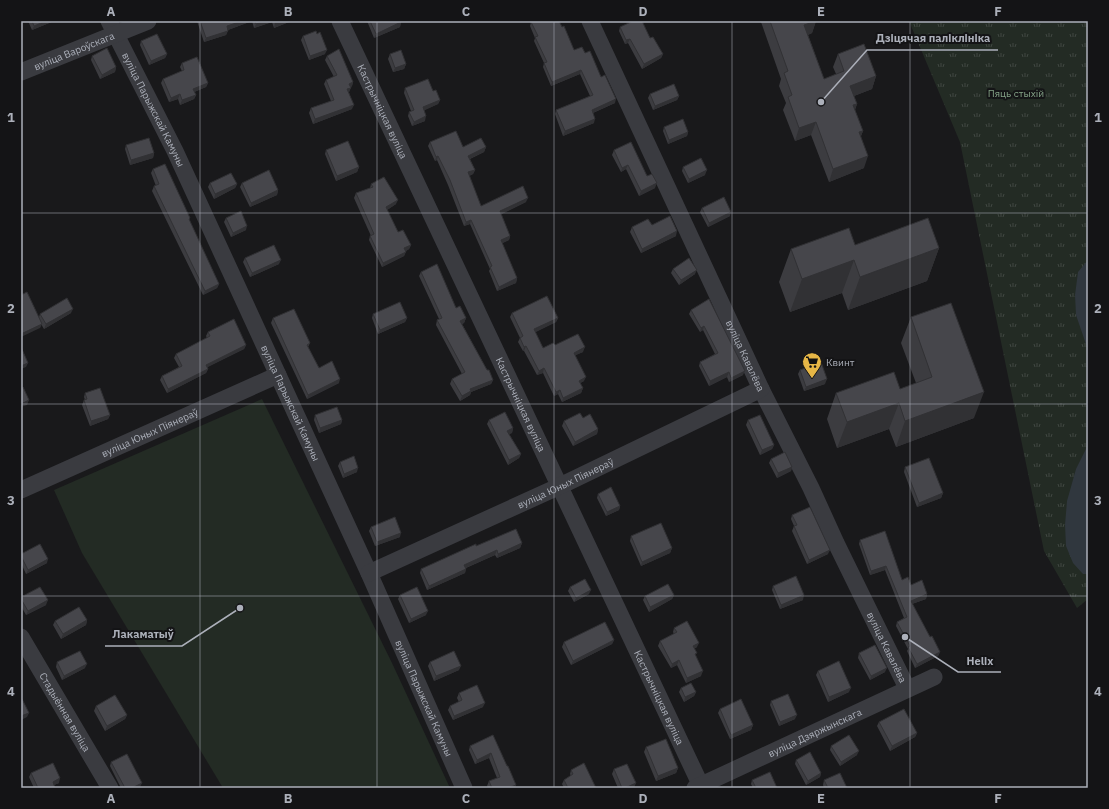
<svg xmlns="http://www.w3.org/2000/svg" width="1109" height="809" font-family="'IBM Plex Sans',sans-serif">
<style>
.green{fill:#232b24}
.park{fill:url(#park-tufts)}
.water{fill:#30373e}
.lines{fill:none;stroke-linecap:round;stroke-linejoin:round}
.minor{stroke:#3a3b40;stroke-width:17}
.wall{fill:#3c3c40}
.shaded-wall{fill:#313134}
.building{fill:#46464b;stroke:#313134}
.grid{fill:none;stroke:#acb0ba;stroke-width:1;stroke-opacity:0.55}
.labels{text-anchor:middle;stroke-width:4;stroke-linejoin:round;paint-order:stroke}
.street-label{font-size:10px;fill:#acb0ba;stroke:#141416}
.park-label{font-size:10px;fill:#85a388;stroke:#141416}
.poi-label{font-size:10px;fill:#acb0ba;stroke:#141416;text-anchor:start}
.leader{fill:none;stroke:#acb0ba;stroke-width:1.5}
.callout-dot{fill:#acb0ba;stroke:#141416;stroke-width:1.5}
.callout-label{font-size:11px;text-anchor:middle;font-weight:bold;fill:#acb0ba;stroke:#141416;stroke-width:4;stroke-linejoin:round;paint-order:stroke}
.neatline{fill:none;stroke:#acb0ba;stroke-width:1.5}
.grid-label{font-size:13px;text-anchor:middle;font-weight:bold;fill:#acb0ba}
</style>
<defs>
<pattern id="park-tufts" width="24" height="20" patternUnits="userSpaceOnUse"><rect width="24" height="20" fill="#232b24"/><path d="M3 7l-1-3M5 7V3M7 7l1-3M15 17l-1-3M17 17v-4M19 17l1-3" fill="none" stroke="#404742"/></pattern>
</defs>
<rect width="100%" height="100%" fill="#19191b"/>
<path class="green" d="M 262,399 L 392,663 L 450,788 L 223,788 L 82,553 L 54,490 Z"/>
<path class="park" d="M 909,21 L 1088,21 L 1088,599 L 1077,608 L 1044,551 L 960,142 Z"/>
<path class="water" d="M 1088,260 L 1088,350 L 1076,315 L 1075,295 L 1078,272 Z
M 1088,445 L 1088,574 L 1083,574 L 1073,563 L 1066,546 L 1065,525 L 1067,501 L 1076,469 Z"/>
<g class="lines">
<g class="minor">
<path id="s1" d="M 109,21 L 175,151 L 369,573 L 464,788"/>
<path id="s2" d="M 340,21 L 702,788"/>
<path id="s3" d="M 590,21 L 761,389 L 811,488 L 836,543 L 907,688"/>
<path id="s4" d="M 21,72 L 148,21"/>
<path id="s5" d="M 21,490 L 278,375"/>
<path id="s6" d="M 369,573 L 560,486 L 761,389"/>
<path id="s7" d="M 21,637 L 110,788"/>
<path id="s8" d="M 695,788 L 934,677"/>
</g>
</g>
<path class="wall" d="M 28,21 L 54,21 L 32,30 Z
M 197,21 L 289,21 L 289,22 L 274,28 L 272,22 L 254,28 L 252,21 L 228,30 L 226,35 L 204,42 Z
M 367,21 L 400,21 L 401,22 L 400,27 L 374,38 Z
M 761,21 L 816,21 L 812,33 L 808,35 L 824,79 L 836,74 L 833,67 L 838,54 L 876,76 L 872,89 L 854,96 L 857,104 L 855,110 L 863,131 L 861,136 L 864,168 L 829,182 L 811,135 L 795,141 L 783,110 L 786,103 L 779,86 L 781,79 L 761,22 Z
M 531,22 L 562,27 L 574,50 L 585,53 L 601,77 L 615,103 L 593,113 L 594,123 L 563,136 L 555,114 L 556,110 L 590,96 L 580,74 L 551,86 L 543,67 L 544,63 L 534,41 L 535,38 L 530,26 Z
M 620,27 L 650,38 L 663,54 L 661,58 L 642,69 L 628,43 L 625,44 L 619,31 Z
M 303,36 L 325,54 L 309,60 L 301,40 Z
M 141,41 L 167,54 L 165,58 L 149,65 L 140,45 Z
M 390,54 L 406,64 L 404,69 L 393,72 L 388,59 Z
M 92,56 L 116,67 L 115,72 L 100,79 L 91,60 Z
M 327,56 L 353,82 L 352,86 L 351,87 L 349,92 L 352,109 L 313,124 L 309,113 L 311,108 L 331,101 L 324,84 L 326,80 L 334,77 L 325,60 Z
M 182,63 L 208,83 L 206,87 L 194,92 L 196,95 L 194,99 L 180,105 L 178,99 L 169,102 L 161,83 L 163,79 L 182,71 L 180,67 Z
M 405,88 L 433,91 L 440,100 L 438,104 L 424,110 L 425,121 L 412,126 L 408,116 L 409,112 L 411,111 L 404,93 Z
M 650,94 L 679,96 L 677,100 L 653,110 L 648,98 Z
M 664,127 L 688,132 L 687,136 L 668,144 L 663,131 Z
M 430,142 L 463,147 L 486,147 L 484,152 L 470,159 L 475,170 L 473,174 L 469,176 L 481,206 L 526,202 L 501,214 L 510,236 L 509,240 L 502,243 L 517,278 L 516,283 L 497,291 L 489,271 L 490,269 L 470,224 L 464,226 L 448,185 L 437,160 L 435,161 L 428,146 Z
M 126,145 L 154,153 L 153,158 L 130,165 L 125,149 Z
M 326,150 L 359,167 L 357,172 L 336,181 L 325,154 Z
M 614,150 L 647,176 L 655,188 L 639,196 L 626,169 L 621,172 L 612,155 Z
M 683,167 L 705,175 L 688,183 L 682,171 Z
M 153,169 L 190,218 L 189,220 L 219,284 L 217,288 L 203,295 L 152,191 L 154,186 L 156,186 L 151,173 Z
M 210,183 L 237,184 L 235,188 L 214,199 L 208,187 Z
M 242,183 L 278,190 L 277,195 L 250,207 L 240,187 Z
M 371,184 L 396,204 L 387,210 L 398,232 L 411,245 L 409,249 L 406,251 L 404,256 L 382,267 L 369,240 L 370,236 L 371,236 L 354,198 L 356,193 L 370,188 Z
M 702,208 L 730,216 L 708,227 L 700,212 Z
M 226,218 L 246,230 L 231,237 L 224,222 Z
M 652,225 L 676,236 L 641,253 L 630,232 L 632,227 Z
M 855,245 L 939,248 L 927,281 L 848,310 L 842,293 L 790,312 L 779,282 L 791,249 Z
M 245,258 L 279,264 L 250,277 L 243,262 Z
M 673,269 L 695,274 L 679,285 L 671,273 Z
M 421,272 L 466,318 L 464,323 L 462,324 L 487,370 L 493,380 L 491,384 L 471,392 L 470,395 L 460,401 L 450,384 L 452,379 L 462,374 L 436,325 L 437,320 L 439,319 L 419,276 Z
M 709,299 L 743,375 L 729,382 L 727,377 L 709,386 L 699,366 L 700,362 L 715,354 L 703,330 L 700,332 L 689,314 L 691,310 Z
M 71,313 L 44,329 L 41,324 L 40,328 L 39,317 L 40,314 Z
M 512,313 L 558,318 L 556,322 L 535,332 L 543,348 L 555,345 L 583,352 L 575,355 L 584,381 L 580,383 L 583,388 L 581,393 L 562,402 L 558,394 L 554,396 L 543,373 L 537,375 L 524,351 L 523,351 L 518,342 L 520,338 L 510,317 Z
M 373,314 L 407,318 L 405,322 L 378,334 L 372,318 Z
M 911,317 L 974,418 L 896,447 L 889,429 L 837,448 L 827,419 L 836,393 L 900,389 L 916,383 L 901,343 Z
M 273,318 L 310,343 L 308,347 L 319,368 L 339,383 L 307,399 L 271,323 Z
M 208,332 L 246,345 L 244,349 L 207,367 L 208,369 L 206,373 L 167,393 L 160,380 L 162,376 L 179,367 L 174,358 L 176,354 L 207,338 L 206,336 Z
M 800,370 L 825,384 L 804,391 L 798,374 Z
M 85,393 L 110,415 L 108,419 L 90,426 L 82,405 L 84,400 L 85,400 L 84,397 Z
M 315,415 L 342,420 L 341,424 L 319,433 L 314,420 Z
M 583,418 L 598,429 L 597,434 L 573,446 L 562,426 L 564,421 Z
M 489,420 L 513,428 L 512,433 L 509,434 L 521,454 L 519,458 L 508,465 L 487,424 Z
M 748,420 L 774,445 L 772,449 L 760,455 L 746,425 Z
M 771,459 L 792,467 L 791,471 L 777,478 L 769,463 Z
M 340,462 L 357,472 L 343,478 L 338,466 Z
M 905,467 L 943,493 L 941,498 L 917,507 L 904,472 Z
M 598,494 L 620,506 L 619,510 L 606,516 L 597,498 Z
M 792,515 L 828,554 L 807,564 L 792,531 L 794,526 L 791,519 Z
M 371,527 L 400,537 L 375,546 L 369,531 Z
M 631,536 L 672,548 L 670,553 L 641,566 L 630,541 Z
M 860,540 L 902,580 L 927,594 L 926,599 L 912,604 L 930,637 L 940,652 L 938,656 L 915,668 L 907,651 L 908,649 L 896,626 L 897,622 L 904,618 L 885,570 L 870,575 L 859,544 Z
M 522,543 L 520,548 L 497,558 L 495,555 L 466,568 L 465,573 L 427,590 L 420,573 L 421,569 L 476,546 Z
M 21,554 L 47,563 L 26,574 L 21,563 Z
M 773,586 L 803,600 L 780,609 L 772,590 Z
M 570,587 L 589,594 L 574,602 L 568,591 Z
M 400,595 L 426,615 L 409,623 L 398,599 Z
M 674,595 L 672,599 L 649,612 L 643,600 L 645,596 Z
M 21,597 L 46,605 L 26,615 L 21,606 Z
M 87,620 L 86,625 L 61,639 L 53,625 L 55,621 Z
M 674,628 L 697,647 L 694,649 L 701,676 L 686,683 L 677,665 L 671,668 L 658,646 L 660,641 L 674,634 L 673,632 Z
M 614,640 L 612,644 L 571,665 L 562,647 L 564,642 Z
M 859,653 L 885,672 L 870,680 L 858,658 Z
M 57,662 L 85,668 L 62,680 L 56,667 Z
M 430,662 L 459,670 L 434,681 L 428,666 Z
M 818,671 L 849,692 L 828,702 L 816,675 Z
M 681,688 L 696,692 L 694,696 L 684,702 L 679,692 Z
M 459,693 L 483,707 L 453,720 L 448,710 L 450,706 L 459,702 L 457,698 Z
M 771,701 L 795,719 L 779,726 L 770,705 Z
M 96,706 L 127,715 L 125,719 L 105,731 L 94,711 Z
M 720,709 L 753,725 L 751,730 L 730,739 L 718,713 Z
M 879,722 L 917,733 L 915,737 L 890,751 L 877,726 Z
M 493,735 L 515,788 L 488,788 L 487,786 L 489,781 L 497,778 L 489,758 L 475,764 L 469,750 L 470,746 Z
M 831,746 L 857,755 L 840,766 L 830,750 Z
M 646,747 L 678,768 L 676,773 L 656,781 L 644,752 Z
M 796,760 L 821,773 L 820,777 L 806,785 L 795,764 Z
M 111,762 L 140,787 L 139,788 L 121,788 L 110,766 Z
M 614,769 L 634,788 L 618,788 L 612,774 Z
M 571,770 L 596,788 L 564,788 L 562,784 L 564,780 L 571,776 L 570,774 Z
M 31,773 L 59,783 L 54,785 L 55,788 L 34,788 L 29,777 Z
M 752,780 L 777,788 L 753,788 L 751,784 Z
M 824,780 L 847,788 L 824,788 L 823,785 Z"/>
<path class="shaded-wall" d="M 46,21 L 54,21 L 32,30 L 34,26 Z
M 242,21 L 252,21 L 225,31 L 227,26 Z
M 264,21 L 272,21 L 272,22 L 254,28 L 256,24 Z
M 282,21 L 289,21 L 289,22 L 274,28 L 275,23 Z
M 816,21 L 812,33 L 800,38 L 804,25 Z
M 401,22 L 400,27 L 374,38 L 376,34 Z
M 228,31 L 226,35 L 204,42 L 206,38 Z
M 630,39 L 628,43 L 625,44 L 626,40 Z
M 327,50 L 325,54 L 309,60 L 310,56 Z
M 167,54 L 165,58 L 149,65 L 151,61 Z
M 663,54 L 661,58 L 642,69 L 644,64 Z
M 406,64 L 404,69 L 393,72 L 395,68 Z
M 116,67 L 115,72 L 100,79 L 102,75 Z
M 581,70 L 580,74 L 551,86 L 552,82 Z
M 876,76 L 872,89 L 846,99 L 850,86 Z
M 353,82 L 352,86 L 348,88 L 349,84 Z
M 208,83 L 206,87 L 192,93 L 193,89 Z
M 351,88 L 349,92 L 346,93 L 347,89 Z
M 180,94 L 178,99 L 169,102 L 171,98 Z
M 196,95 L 194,99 L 180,105 L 182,100 Z
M 679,96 L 677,100 L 653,110 L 655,106 Z
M 616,99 L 615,103 L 590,114 L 592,110 Z
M 440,100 L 438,104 L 421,112 L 423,107 Z
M 857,104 L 852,116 L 853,105 Z
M 354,105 L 352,109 L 313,124 L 315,119 Z
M 426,116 L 425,121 L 412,126 L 414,122 Z
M 595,119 L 594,123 L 563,136 L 565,131 Z
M 816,122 L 811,135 L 795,141 L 799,128 Z
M 863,131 L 858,143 L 859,132 Z
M 688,132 L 687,136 L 668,144 L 669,140 Z
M 486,147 L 484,152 L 467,160 L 468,156 Z
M 154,153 L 153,158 L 130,165 L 131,160 Z
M 438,156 L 437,160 L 435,161 L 436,157 Z
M 868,156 L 864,168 L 829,182 L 833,169 Z
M 628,165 L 626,169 L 621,172 L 622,168 Z
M 359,167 L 357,172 L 336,181 L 337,176 Z
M 475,170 L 473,174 L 467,177 L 468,172 Z
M 707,170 L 705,175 L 688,183 L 689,179 Z
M 657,183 L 655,188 L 639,196 L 641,191 Z
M 237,184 L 235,188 L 214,199 L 215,194 Z
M 278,190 L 277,195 L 250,207 L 251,203 Z
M 528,198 L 526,202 L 498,216 L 500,211 Z
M 398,200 L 396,204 L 384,212 L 386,207 Z
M 731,212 L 730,216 L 708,227 L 709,223 Z
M 471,220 L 470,224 L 464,226 L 466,222 Z
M 247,226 L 246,230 L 231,237 L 233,233 Z
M 677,231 L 676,236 L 641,253 L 642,249 Z
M 510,236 L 509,240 L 499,245 L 501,240 Z
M 411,245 L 409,249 L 403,253 L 404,248 Z
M 939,248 L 927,281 L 848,310 L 860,277 Z
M 406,252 L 404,256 L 382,267 L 383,263 Z
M 281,260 L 279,264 L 250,277 L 252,273 Z
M 854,260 L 842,293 L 790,312 L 802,279 Z
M 697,270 L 695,274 L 679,285 L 681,280 Z
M 517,278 L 516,283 L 497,291 L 499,287 Z
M 219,284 L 217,288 L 203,295 L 205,291 Z
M 73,309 L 71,313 L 44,329 L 46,324 Z
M 407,318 L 405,322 L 378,334 L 380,330 Z
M 466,318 L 464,323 L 458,325 L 460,321 Z
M 558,318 L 556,322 L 532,334 L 534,329 Z
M 42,324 L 40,328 L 21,337 L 21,334 Z
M 704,326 L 703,330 L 700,332 L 701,328 Z
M 246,345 L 244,349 L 204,369 L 206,365 Z
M 526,346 L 524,351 L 523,351 L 524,347 Z
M 585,347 L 583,352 L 572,357 L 574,353 Z
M 28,363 L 26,367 L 21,369 L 21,366 Z
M 544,368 L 543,373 L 537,375 L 539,371 Z
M 208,369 L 206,373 L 167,393 L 168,389 Z
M 745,371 L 743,375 L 729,382 L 731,378 Z
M 729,372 L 727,377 L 709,386 L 710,381 Z
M 586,377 L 584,381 L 577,385 L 579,381 Z
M 340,379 L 339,383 L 307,399 L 308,395 Z
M 827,379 L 825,384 L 804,391 L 806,387 Z
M 493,380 L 491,384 L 471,392 L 470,395 L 460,401 L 462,396 L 470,389 Z
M 583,388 L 581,393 L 562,402 L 563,398 Z
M 560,390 L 558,394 L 554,396 L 556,392 Z
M 984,392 L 974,418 L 896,447 L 905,421 Z
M 29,400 L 27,405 L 21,407 L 21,404 Z
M 899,403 L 889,429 L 837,448 L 847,422 Z
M 110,415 L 108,419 L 90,426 L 91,421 Z
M 342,420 L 341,424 L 319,433 L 320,428 Z
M 513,428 L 512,433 L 506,435 L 507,431 Z
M 598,429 L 597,434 L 573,446 L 575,442 Z
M 774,445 L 772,449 L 760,455 L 762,450 Z
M 521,454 L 519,458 L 508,465 L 509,460 Z
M 792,467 L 791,471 L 777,478 L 778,473 Z
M 358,468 L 357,472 L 343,478 L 344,474 Z
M 943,493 L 941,498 L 917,507 L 919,503 Z
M 620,506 L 619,510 L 606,516 L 607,512 Z
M 401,533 L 400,537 L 375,546 L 377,542 Z
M 522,543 L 520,548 L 497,558 L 498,554 Z
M 672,548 L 670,553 L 641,566 L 642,562 Z
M 497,550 L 495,555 L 463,569 L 464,565 Z
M 830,550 L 828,554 L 807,564 L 809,560 Z
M 48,559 L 47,563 L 26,574 L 28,570 Z
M 886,566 L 885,570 L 870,575 L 871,571 Z
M 466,569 L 465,573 L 427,590 L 429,586 Z
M 591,590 L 589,594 L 574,602 L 576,598 Z
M 927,594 L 926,599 L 909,605 L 911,601 Z
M 674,595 L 672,599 L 649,612 L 650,607 Z
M 804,595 L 803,600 L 780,609 L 781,605 Z
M 48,600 L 46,605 L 26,615 L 28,611 Z
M 428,611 L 426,615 L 409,623 L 411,619 Z
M 87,620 L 86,625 L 61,639 L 63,634 Z
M 614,640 L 612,644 L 571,665 L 573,661 Z
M 699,643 L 697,647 L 691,650 L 693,646 Z
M 940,652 L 938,656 L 915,668 L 917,664 Z
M 679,660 L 677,665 L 671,668 L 672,664 Z
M 87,664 L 85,668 L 62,680 L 64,676 Z
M 461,666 L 459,670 L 434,681 L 436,676 Z
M 887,668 L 885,672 L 870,680 L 871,676 Z
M 703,671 L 701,676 L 686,683 L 687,678 Z
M 851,688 L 849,692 L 828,702 L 829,697 Z
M 696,692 L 694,696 L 684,702 L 685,697 Z
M 485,703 L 483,707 L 453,720 L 454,716 Z
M 29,713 L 27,717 L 21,720 L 21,716 Z
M 127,715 L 125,719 L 105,731 L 107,726 Z
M 797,715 L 795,719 L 779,726 L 780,722 Z
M 753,725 L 751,730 L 730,739 L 731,735 Z
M 917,733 L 915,737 L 890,751 L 892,746 Z
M 859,751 L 857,755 L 840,766 L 841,762 Z
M 491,753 L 489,758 L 475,764 L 477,760 Z
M 678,768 L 676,773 L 656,781 L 658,776 Z
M 821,773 L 820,777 L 806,785 L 808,781 Z
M 60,778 L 59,783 L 51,786 L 53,782 Z
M 142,783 L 140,787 L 139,788 L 132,788 Z
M 636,783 L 634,788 L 625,788 Z
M 516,785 L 515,788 L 508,788 Z"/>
<path class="building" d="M 32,21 L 46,21 L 34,26 Z
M 200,21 L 242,21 L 227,26 L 228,31 L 206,38 Z
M 255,21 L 264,21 L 256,24 Z
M 275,21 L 282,21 L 275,23 Z
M 370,21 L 400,21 L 401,22 L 376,34 Z
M 533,21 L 559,21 L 562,27 L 564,26 L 574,50 L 582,47 L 585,53 L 590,51 L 601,77 L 605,75 L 616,99 L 592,110 L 595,119 L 565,131 L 556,110 L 593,95 L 581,70 L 552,82 L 544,63 L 547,62 L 535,37 L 538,36 L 531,22 Z
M 633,21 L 642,21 L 650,38 L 653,37 L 663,54 L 644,64 L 630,39 L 626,40 L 620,27 Z
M 770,21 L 816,21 L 804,25 L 824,79 L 844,71 L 838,54 L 864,44 L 876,76 L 850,86 L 857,104 L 853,105 L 863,131 L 859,132 L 868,156 L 833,169 L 816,122 L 799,128 L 788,97 L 792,95 L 784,73 L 788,71 Z
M 316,31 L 317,34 L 320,32 L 327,50 L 310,56 L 303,36 Z
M 157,34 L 167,54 L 151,61 L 141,41 Z
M 107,48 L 116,67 L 102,75 L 92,56 Z
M 339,49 L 353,82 L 349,84 L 351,88 L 347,89 L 354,105 L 315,119 L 311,108 L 334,100 L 326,80 L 337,75 L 327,56 Z
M 401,50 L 406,64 L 395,68 L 390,54 Z
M 197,57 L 208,83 L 193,89 L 196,95 L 182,100 L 180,94 L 171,98 L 163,79 L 184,70 L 182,63 Z
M 428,79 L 433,91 L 436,90 L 440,100 L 423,107 L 426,116 L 414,122 L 409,112 L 414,110 L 405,88 Z
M 674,84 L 679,96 L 655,106 L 650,94 Z
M 683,119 L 688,132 L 669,140 L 664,127 Z
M 456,131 L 463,147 L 481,138 L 486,147 L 468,156 L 475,170 L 468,172 L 481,206 L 523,186 L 528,198 L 500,211 L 510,236 L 501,240 L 517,278 L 499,287 L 490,267 L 492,266 L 471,220 L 466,222 L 450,180 L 438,156 L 436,157 L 430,142 Z
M 149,138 L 154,153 L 131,160 L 126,145 Z
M 348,141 L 359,167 L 337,176 L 326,150 Z
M 631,142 L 647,176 L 652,174 L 657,183 L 641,191 L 628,165 L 622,168 L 614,150 Z
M 701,158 L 707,170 L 689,179 L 683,167 Z
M 165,164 L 190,218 L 189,219 L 219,284 L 205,291 L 154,186 L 159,184 L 153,169 Z
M 269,170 L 278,190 L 251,203 L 242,183 Z
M 231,173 L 237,184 L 215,194 L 210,183 Z
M 384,177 L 398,200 L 386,207 L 398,232 L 403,230 L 411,245 L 404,248 L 406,252 L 383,263 L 370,236 L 374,234 L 356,193 L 373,187 L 371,184 Z
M 724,197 L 731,212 L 709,223 L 702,208 Z
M 241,211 L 247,226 L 233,233 L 226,218 Z
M 670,216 L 677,231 L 642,249 L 632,227 L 648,219 L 652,225 Z
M 928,218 L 939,248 L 860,277 L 854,260 L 802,279 L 791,249 L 849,228 L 855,245 Z
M 274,245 L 281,260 L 252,273 L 245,258 Z
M 689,258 L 697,270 L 681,280 L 673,269 Z
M 437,264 L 456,308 L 460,306 L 466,318 L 460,321 L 487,370 L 489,370 L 493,380 L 470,389 L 471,391 L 462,396 L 452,379 L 465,372 L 437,320 L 442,318 L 421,272 Z
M 27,292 L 42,324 L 21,334 L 21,295 Z
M 547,296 L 558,318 L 534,329 L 543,348 L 553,343 L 555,345 L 578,334 L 585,347 L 574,353 L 586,377 L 579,381 L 583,388 L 563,398 L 560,390 L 556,392 L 544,368 L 539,371 L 526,346 L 524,347 L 520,338 L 523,336 L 512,313 Z
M 67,298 L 73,309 L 46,324 L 40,314 Z
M 709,299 L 745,371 L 731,378 L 729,372 L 710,381 L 700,362 L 718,353 L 704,326 L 701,328 L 691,310 Z
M 400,302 L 407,318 L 380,330 L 373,314 Z
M 951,303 L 984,392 L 905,421 L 899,403 L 847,422 L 836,393 L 894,372 L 900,389 L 932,377 L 911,317 Z
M 294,309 L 310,343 L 307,345 L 319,368 L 332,361 L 340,379 L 308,395 L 273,318 Z
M 234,319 L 246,345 L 206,365 L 208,369 L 168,389 L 162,376 L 182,366 L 176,354 L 210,336 L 208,332 Z
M 21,347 L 28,363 L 21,366 Z
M 821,362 L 827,379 L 806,387 L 800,370 Z
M 23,387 L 29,400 L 21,404 L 21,388 Z
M 100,388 L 110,415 L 91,421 L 84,400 L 87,399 L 85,393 Z
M 337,407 L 342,420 L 320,428 L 315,415 Z
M 505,412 L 513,428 L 507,431 L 521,454 L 509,460 L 489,420 Z
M 580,413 L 583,418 L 590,414 L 598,429 L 575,442 L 564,421 Z
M 760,415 L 774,445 L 762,450 L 748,420 Z
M 785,452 L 792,467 L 778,473 L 771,459 Z
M 354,456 L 358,468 L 344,474 L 340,462 Z
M 929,458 L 943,493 L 919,503 L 905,467 Z
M 611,487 L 620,506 L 607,512 L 598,494 Z
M 810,507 L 830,550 L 809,560 L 794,526 L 797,525 L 792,515 Z
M 395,517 L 401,533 L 377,542 L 371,527 Z
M 661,523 L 672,548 L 642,562 L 631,536 Z
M 516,529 L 522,543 L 498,554 L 497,550 L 464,565 L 466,569 L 429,586 L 421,569 L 476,544 L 476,546 Z
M 885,531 L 902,580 L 908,577 L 911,585 L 922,580 L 927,594 L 911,601 L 930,637 L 932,636 L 940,652 L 917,664 L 908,647 L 910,646 L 897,622 L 907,617 L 886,566 L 871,571 L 860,540 Z
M 40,544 L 48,559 L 28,570 L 21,556 L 21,554 Z
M 796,576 L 804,595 L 781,605 L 773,586 Z
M 585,579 L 591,590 L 576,598 L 570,587 Z
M 668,584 L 674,595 L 650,607 L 645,596 Z
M 40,587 L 48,600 L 28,611 L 21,599 L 21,597 Z
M 417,587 L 428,611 L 411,619 L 400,595 Z
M 79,607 L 87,620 L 63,634 L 55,621 Z
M 687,621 L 699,643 L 693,646 L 697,653 L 695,654 L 703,671 L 687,678 L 679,660 L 672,664 L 660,641 L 677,632 L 674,628 Z
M 605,622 L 614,640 L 573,661 L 564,642 Z
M 875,645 L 887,668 L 871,676 L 859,653 Z
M 80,651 L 87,664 L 64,676 L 57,662 Z
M 454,651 L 461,666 L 436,676 L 430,662 Z
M 839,661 L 851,688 L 829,697 L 818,671 Z
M 691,683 L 696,692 L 685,697 L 681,688 Z
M 477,685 L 485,703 L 454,716 L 450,706 L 462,700 L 459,693 Z
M 788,694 L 797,715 L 780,722 L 771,701 Z
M 115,695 L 127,715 L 107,726 L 96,706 Z
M 21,699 L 22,699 L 29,713 L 21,716 Z
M 741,699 L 753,725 L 731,735 L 720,709 Z
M 904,709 L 917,733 L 892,746 L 879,722 Z
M 493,735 L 507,766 L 508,766 L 516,785 L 508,788 L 492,788 L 489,781 L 500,777 L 491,753 L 477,760 L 470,746 Z
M 849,735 L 859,751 L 841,762 L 831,746 Z
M 666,739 L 678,768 L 658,776 L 646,747 Z
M 810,752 L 821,773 L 808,781 L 796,760 Z
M 127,754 L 142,783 L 132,788 L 125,788 L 111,762 Z
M 53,763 L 60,778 L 53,782 L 55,788 L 38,788 L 31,773 Z
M 584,763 L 596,788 L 568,788 L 564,780 L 573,774 L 571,770 Z
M 627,764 L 636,783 L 625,788 L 622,788 L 614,769 Z
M 770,772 L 777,788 L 756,788 L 752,780 Z
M 840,773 L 847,788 L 828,788 L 824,780 Z"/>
<path class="grid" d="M 200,21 L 200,788M 377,21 L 377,788M 554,21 L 554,788M 732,21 L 732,788M 910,21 L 910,788M 21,213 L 1088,213M 21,404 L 1088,404M 21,596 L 1088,596"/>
<defs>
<g id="supermarket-pin" transform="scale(1)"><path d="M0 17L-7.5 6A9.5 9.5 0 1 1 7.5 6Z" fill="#e6b646" stroke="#141416"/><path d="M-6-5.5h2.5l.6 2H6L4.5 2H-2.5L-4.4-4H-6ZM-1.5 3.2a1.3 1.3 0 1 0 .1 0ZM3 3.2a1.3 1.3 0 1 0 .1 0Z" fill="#111"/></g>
</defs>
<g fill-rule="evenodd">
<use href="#supermarket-pin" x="812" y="362"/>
</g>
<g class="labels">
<g class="street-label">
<text dy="4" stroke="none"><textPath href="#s4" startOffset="57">вуліца Вароўскага</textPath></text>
<text dy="4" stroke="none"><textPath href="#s1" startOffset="99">вуліца Парыжскай Камуны</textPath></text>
<text dy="4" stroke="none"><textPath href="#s2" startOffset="100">Кастрычніцкая вуліца</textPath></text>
<text dy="4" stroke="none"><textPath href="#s3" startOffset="369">вуліца Кавалёва</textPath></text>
<text dy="4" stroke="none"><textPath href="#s1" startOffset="423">вуліца Парыжскай Камуны</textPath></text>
<text dy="4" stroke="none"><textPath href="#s2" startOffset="424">Кастрычніцкая вуліца</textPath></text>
<text dy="4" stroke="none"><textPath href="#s5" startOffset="141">вуліца Юных Піянераў</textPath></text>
<text dy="4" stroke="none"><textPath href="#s6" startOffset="216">вуліца Юных Піянераў</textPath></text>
<text dy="4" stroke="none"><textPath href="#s3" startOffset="693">вуліца Кавалёва</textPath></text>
<text dy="4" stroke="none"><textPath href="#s1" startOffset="747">вуліца Парыжскай Камуны</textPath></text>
<text dy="4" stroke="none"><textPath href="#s2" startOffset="748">Кастрычніцкая вуліца</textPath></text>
<text dy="4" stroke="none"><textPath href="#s7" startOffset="87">Стадыённая вуліца</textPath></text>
<text dy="4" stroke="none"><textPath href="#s8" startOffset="132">вуліца Дзяржынскага</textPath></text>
</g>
<g class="park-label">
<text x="1016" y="97">Пяць стыхій</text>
</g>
<g class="poi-label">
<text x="826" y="366">Квинт</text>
</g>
</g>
<path class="leader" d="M821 102L867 50H998M240 608L182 646H105M905 637L958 672H1001"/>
<g class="callout-dot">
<circle cx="821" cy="102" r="4"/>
<circle cx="240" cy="608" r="4"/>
<circle cx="905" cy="637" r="4"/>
</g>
<g class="callout-label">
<text x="933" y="42">Дзіцячая паліклініка</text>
<text x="143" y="638">Лакаматыў</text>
<text x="980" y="665">Helix</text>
</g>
<rect width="1109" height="809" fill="none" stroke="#141416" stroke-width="44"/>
<rect x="22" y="22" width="1065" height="765" class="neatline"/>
<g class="grid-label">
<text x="111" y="16">A</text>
<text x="288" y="16">B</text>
<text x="466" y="16">C</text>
<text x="643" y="16">D</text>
<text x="821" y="16">E</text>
<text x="998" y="16">F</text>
<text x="11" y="122">1</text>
<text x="1098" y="122">1</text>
<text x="11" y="313">2</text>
<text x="1098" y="313">2</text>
<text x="11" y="505">3</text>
<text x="1098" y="505">3</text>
<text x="11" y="696">4</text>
<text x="1098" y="696">4</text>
<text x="111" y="803">A</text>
<text x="288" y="803">B</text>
<text x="466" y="803">C</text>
<text x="643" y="803">D</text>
<text x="821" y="803">E</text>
<text x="998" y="803">F</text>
</g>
</svg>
